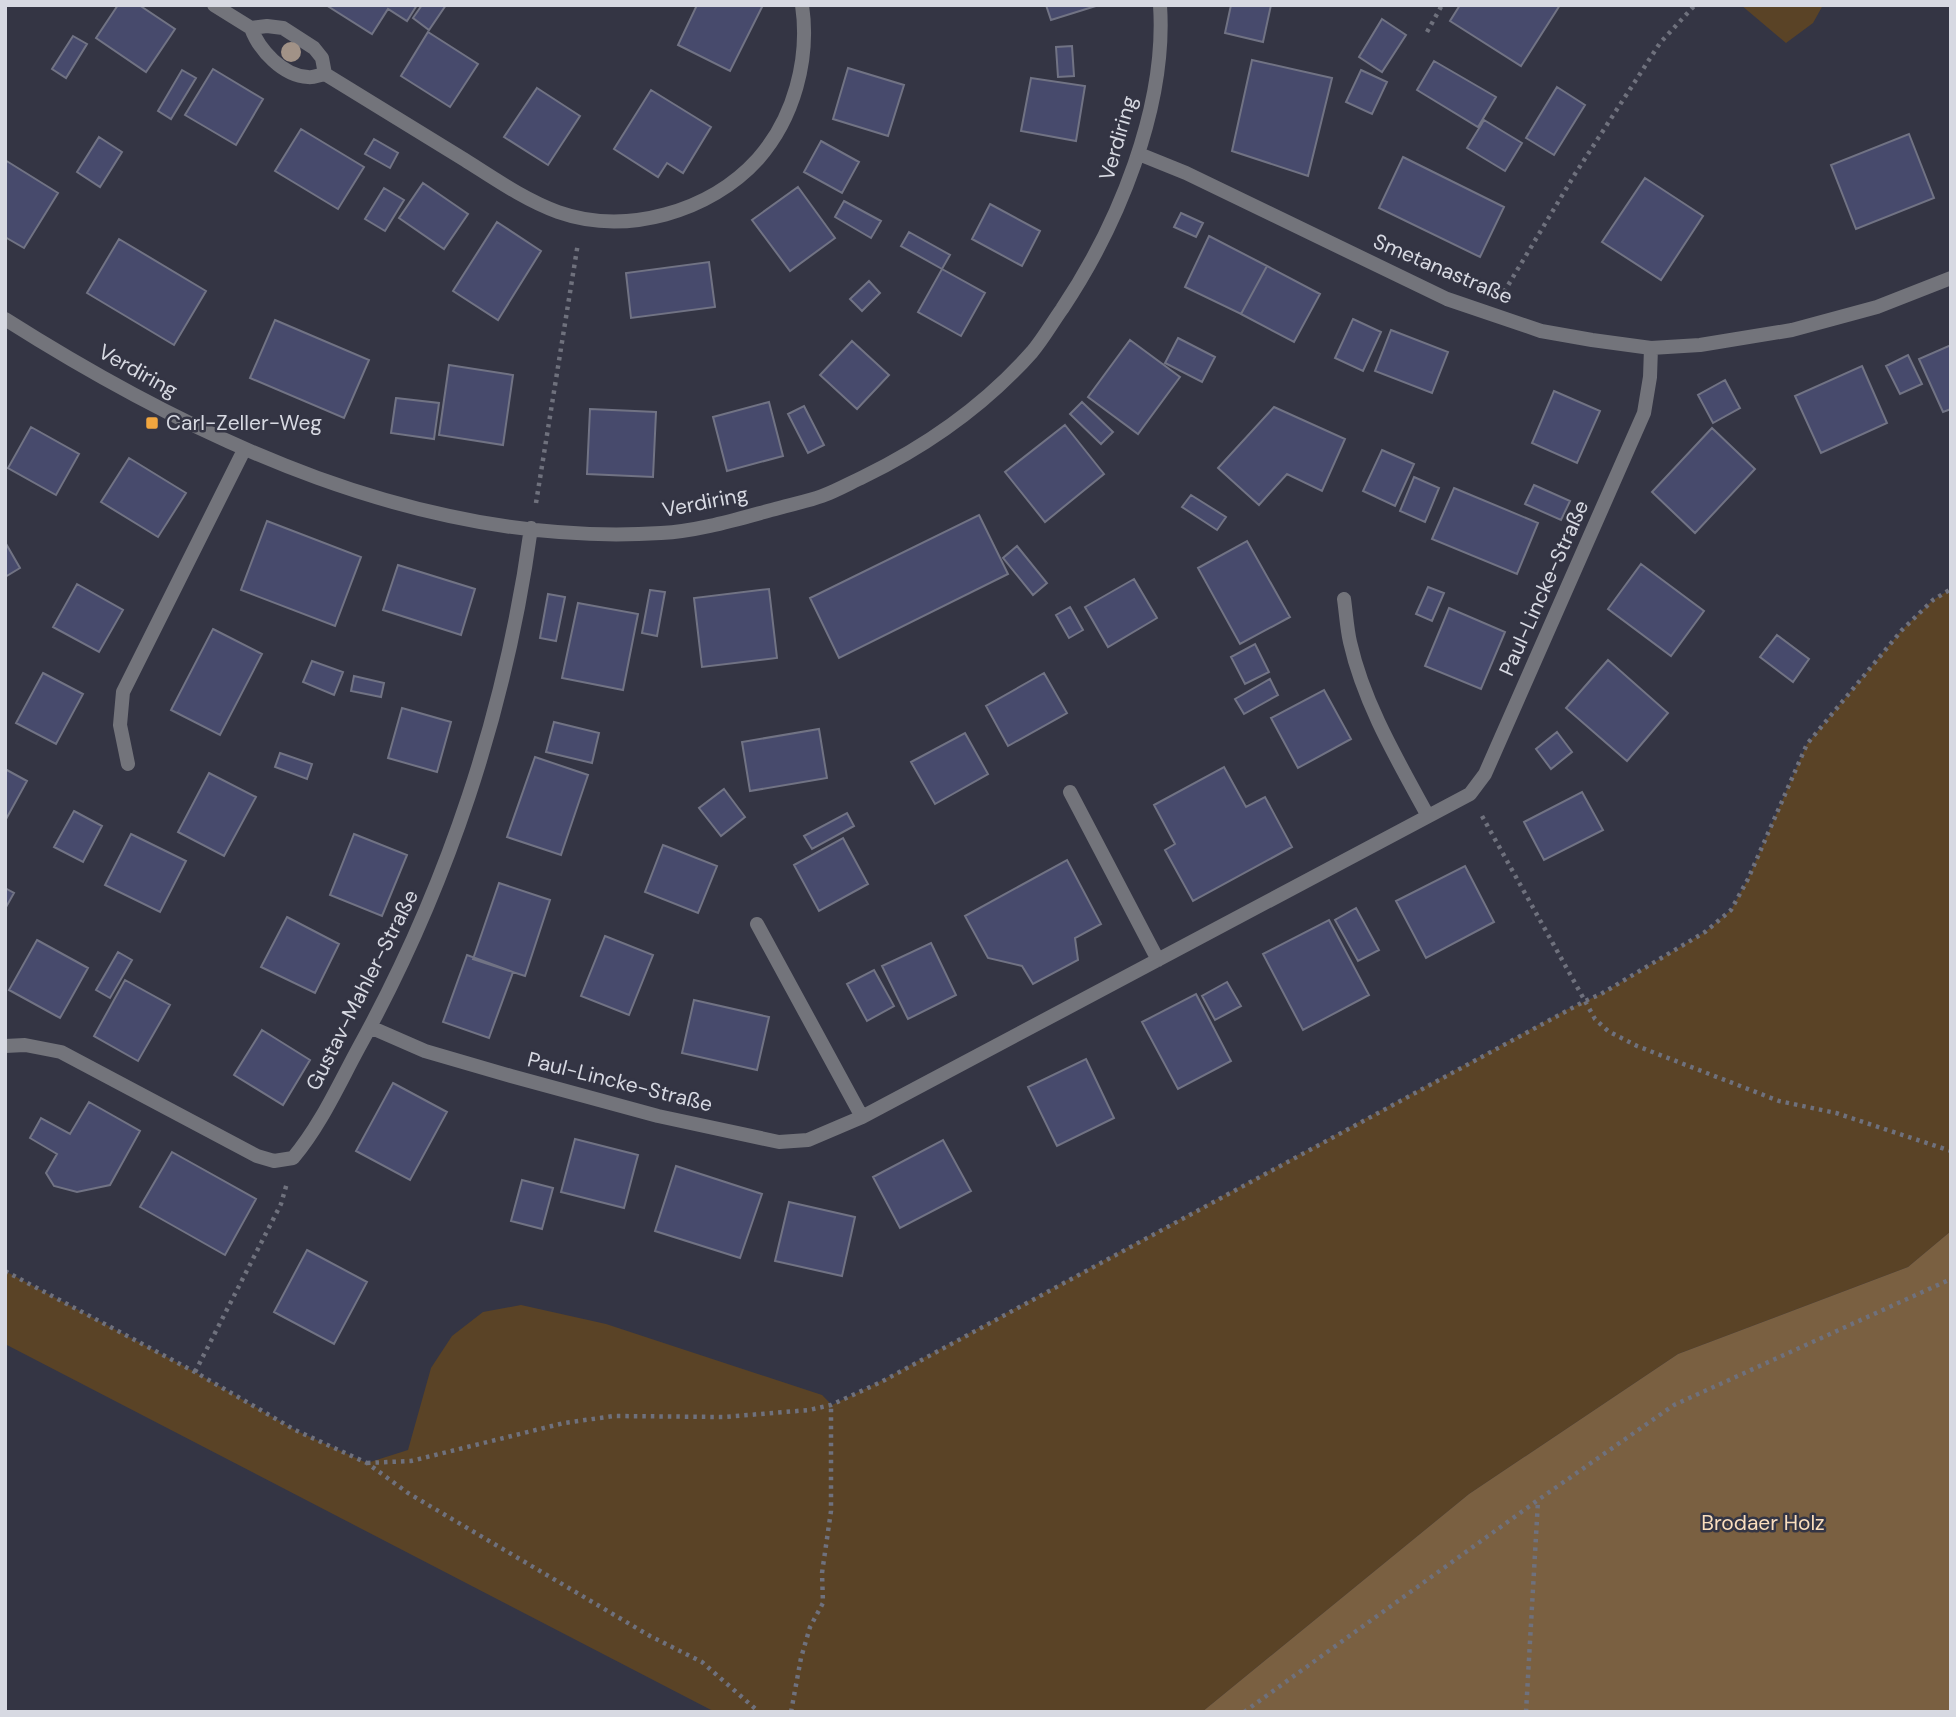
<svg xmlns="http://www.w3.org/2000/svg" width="1956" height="1717" font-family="'DM Sans',sans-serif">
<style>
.green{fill:#5a4326}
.forest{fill:#7a6041}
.building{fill:#474a6c;stroke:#717384;stroke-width:2}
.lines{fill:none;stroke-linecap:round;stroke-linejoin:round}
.path{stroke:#6f717d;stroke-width:4.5;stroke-dasharray:3.5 5;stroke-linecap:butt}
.street{stroke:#73747b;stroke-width:14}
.tree{fill:#a19287}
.poi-dot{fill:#f1a63f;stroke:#343544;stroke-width:2.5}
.labels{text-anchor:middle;stroke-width:5;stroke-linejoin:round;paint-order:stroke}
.street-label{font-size:21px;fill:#d7d9e2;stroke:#343544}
.poi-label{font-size:21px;fill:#d7d9e2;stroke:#343544;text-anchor:start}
.park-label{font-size:21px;fill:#fadebe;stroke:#343544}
</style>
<rect width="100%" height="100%" fill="#343544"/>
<path class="green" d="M 1741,5 L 1823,5 L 1813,23 L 1786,43 Z
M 1951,589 L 1951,1231 L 1908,1267 L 1678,1354 L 1469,1494 L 1202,1712 L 715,1712 L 5,1344 L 5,1271 L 195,1372 L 295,1430 L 367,1463 L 408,1450 L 431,1368 L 452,1336 L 483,1312 L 521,1305 L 606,1324 L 822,1395 L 832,1405 L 881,1381 L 1566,1010 L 1601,994 L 1705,932 L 1731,910 L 1748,879 L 1807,744 L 1902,630 L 1933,600 Z"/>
<path class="forest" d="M 1951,1231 L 1951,1712 L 1202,1712 L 1469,1494 L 1678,1354 L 1908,1267 Z"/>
<path class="building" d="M 118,5 L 139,5 L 175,29 L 146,72 L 96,38 Z
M 326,5 L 417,5 L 407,21 L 388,9 L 372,34 Z
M 422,5 L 446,5 L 429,30 L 413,18 Z
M 697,5 L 763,5 L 730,71 L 678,45 Z
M 1046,5 L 1099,5 L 1051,20 Z
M 1231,5 L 1271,5 L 1263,42 L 1225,33 Z
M 1460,5 L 1560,5 L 1521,66 L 1450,21 Z
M 1382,19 L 1406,35 L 1382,72 L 1359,57 Z
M 428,32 L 478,64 L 450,107 L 401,76 Z
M 73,36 L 87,44 L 66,78 L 52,69 Z
M 1072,46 L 1074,76 L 1058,77 L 1056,47 Z
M 1252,60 L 1332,78 L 1308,176 L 1232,151 Z
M 1434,61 L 1496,97 L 1478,127 L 1417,90 Z
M 848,68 L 904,85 L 888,136 L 833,119 Z
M 213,69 L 263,99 L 236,145 L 185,115 Z
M 182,70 L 196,78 L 171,119 L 158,111 Z
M 1361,70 L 1387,82 L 1372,114 L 1346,102 Z
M 1031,78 L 1085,86 L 1076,141 L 1021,131 Z
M 1557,87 L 1585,105 L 1554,155 L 1526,138 Z
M 537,88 L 580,116 L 548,165 L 504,137 Z
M 651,90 L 711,127 L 683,173 L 667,163 L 658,177 L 614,149 Z
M 1484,120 L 1522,143 L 1505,171 L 1467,148 Z
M 301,129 L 364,167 L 338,209 L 275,171 Z
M 1909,134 L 1934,198 L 1856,229 L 1831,165 Z
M 99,137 L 122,152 L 100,187 L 77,172 Z
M 374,139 L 398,153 L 390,168 L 365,154 Z
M 821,141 L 859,162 L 842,193 L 804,172 Z
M 1403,157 L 1504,207 L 1480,257 L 1379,208 Z
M 5,160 L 58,193 L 24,248 L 5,237 Z
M 1645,178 L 1703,216 L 1661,280 L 1602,242 Z
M 423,183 L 468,214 L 444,249 L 399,218 Z
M 798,187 L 835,238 L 790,271 L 752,220 Z
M 384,188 L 404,200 L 385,231 L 365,219 Z
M 844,201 L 881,221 L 871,238 L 835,217 Z
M 990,204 L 1040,231 L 1022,266 L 972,239 Z
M 1181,213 L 1203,223 L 1196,237 L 1174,227 Z
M 497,222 L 541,251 L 498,320 L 453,291 Z
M 909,232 L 950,255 L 942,269 L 901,246 Z
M 1209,236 L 1267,266 L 1241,314 L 1185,287 Z
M 119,239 L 206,291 L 174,345 L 87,293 Z
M 709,262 L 715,307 L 631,318 L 626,273 Z
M 1267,266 L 1320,294 L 1294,342 L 1241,314 Z
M 942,269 L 985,293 L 961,336 L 918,312 Z
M 869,281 L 880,293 L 862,311 L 850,299 Z
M 1353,319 L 1381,332 L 1363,371 L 1335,358 Z
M 275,320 L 369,360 L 344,418 L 250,378 Z
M 1391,330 L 1448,352 L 1432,393 L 1375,371 Z
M 1178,338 L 1215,357 L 1202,382 L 1165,363 Z
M 1130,340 L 1180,377 L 1138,434 L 1088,397 Z
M 852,341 L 889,375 L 857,409 L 820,375 Z
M 1951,345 L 1951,409 L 1943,412 L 1919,359 Z
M 1908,355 L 1922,384 L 1900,394 L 1886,366 Z
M 449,365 L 513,375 L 503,445 L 439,435 Z
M 1862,366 L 1887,423 L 1821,453 L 1795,396 Z
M 1725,380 L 1740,408 L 1713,423 L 1698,395 Z
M 1554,391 L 1600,411 L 1577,463 L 1532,443 Z
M 396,398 L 439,403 L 434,439 L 391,433 Z
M 769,402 L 783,456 L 727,471 L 713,417 Z
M 1082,402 L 1113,432 L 1101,444 L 1070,414 Z
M 804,406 L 824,445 L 808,453 L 788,414 Z
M 1274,407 L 1345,439 L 1322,491 L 1287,474 L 1259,505 L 1218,468 Z
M 590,409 L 656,412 L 653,477 L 587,474 Z
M 1065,425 L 1104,474 L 1045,522 L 1005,472 Z
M 31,427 L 79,454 L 56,495 L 8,468 Z
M 1712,428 L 1755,469 L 1695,533 L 1652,492 Z
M 1382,450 L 1414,464 L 1395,506 L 1363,491 Z
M 129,458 L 186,493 L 158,537 L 101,502 Z
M 1414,477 L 1439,488 L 1425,522 L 1400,511 Z
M 1534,485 L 1570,501 L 1561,520 L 1525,504 Z
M 1454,488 L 1538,523 L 1517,574 L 1432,539 Z
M 1191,495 L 1226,517 L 1217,530 L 1182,507 Z
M 979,515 L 1008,574 L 839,658 L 810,598 Z
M 267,521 L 361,557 L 335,626 L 241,590 Z
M 1247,541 L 1290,617 L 1240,644 L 1198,568 Z
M 5,542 L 20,568 L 5,577 Z
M 1017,546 L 1047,583 L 1033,595 L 1003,558 Z
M 1641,564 L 1704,611 L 1671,656 L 1608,609 Z
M 398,565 L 475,589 L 461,635 L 383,610 Z
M 1134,579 L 1157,618 L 1108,647 L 1085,607 Z
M 77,584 L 123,610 L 99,652 L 53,627 Z
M 1428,587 L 1444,593 L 1432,621 L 1416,614 Z
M 769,589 L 777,658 L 702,667 L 694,598 Z
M 650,590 L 665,592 L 657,636 L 642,633 Z
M 548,594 L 565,597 L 556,641 L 540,638 Z
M 578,603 L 638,614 L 623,690 L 562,678 Z
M 1070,607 L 1083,630 L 1069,638 L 1056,615 Z
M 1449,608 L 1505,632 L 1481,689 L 1425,666 Z
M 213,629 L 262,654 L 220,735 L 171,710 Z
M 1777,635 L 1809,659 L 1793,682 L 1760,657 Z
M 1255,644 L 1269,672 L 1245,684 L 1231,657 Z
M 1608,660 L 1668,713 L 1627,761 L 1566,708 Z
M 312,661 L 343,672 L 334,695 L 303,682 Z
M 43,673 L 83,694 L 56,744 L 16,723 Z
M 1044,673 L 1067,713 L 1008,746 L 986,706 Z
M 354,676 L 384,683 L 381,697 L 351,691 Z
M 1270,679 L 1278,695 L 1244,714 L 1235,699 Z
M 1324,690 L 1351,739 L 1298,768 L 1271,718 Z
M 402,708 L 451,722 L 437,772 L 388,758 Z
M 554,722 L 599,733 L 592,763 L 546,752 Z
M 819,729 L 827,778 L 750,791 L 742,742 Z
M 1557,732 L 1572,752 L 1551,769 L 1536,749 Z
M 965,733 L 988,774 L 935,804 L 911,762 Z
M 280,753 L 312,764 L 307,779 L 275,767 Z
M 535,757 L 588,775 L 561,855 L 507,837 Z
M 1224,767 L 1246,807 L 1265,797 L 1292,847 L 1193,901 L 1165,850 L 1175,844 L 1154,805 Z
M 5,769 L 27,781 L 5,821 Z
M 209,773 L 256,797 L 224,856 L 178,832 Z
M 724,789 L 745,817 L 721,836 L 699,808 Z
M 1582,792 L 1603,830 L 1544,860 L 1524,822 Z
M 74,811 L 102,826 L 83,862 L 54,847 Z
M 847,813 L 854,826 L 812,849 L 804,836 Z
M 131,834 L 186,861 L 160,912 L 105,885 Z
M 354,834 L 407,855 L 382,916 L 330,895 Z
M 843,838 L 868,884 L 819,911 L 794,865 Z
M 663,845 L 717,866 L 698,913 L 645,892 Z
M 1067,860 L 1101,924 L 1075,938 L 1078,960 L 1033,984 L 1022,966 L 988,958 L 965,916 Z
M 1465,866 L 1494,922 L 1426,958 L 1396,901 Z
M 499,883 L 550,900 L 525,976 L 473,959 Z
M 5,888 L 14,893 L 5,909 Z
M 1356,908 L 1379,950 L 1358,961 L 1335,920 Z
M 287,917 L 339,944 L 315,993 L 261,967 Z
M 1329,920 L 1369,995 L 1303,1030 L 1263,954 Z
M 605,936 L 653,955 L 629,1015 L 581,996 Z
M 37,940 L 88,968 L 60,1018 L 9,990 Z
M 931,943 L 956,995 L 908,1019 L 882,966 Z
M 118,952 L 132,960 L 110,998 L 96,990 Z
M 467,955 L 513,972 L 489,1038 L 443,1022 Z
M 874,970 L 894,1006 L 867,1021 L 847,984 Z
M 125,980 L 170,1005 L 138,1061 L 94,1036 Z
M 1227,982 L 1241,1006 L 1215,1020 L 1202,996 Z
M 1196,994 L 1231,1061 L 1178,1089 L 1142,1022 Z
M 694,1000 L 769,1017 L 757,1070 L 682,1053 Z
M 262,1030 L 310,1060 L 283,1105 L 234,1075 Z
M 1086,1059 L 1114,1118 L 1057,1146 L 1028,1087 Z
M 393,1083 L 447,1112 L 410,1180 L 356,1151 Z
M 89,1102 L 140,1131 L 110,1185 L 77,1192 L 54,1186 L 46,1173 L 57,1154 L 30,1138 L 41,1118 L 70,1134 Z
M 575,1139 L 638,1155 L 624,1208 L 561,1192 Z
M 943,1140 L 971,1191 L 900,1228 L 873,1177 Z
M 172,1152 L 256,1199 L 225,1255 L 140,1207 Z
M 676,1166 L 762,1194 L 740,1258 L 655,1231 Z
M 522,1180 L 553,1188 L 542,1229 L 511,1221 Z
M 789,1202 L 855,1217 L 842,1276 L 775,1261 Z
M 307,1250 L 367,1282 L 334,1344 L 274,1312 Z"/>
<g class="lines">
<path class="path" d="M 1427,32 L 1442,5
M 1504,292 L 1575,174 L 1660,43 L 1695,5
M 536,503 L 578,243
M 1482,816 L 1585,1001 L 1601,994 L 1705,932 L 1731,910 L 1748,879 L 1807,744 L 1902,630 L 1933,600 L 1951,589
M 5,1271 L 195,1372 L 295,1430 L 367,1463 L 408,1493 L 650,1636 L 702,1662 L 759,1712
M 195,1372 L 281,1204 L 287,1183
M 367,1463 L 411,1461 L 564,1423 L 614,1416 L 724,1417 L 809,1410 L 831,1405 L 881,1382 L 1585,1001 L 1595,1019 L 1608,1031 L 1637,1046 L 1779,1101 L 1836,1113 L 1951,1151
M 791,1712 L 801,1658 L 810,1627 L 823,1603 L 822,1573 L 831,1511 L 831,1405
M 1244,1712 L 1538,1500 L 1674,1405 L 1951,1279
M 1526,1712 L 1538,1501"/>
<path class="street" d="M 214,5 L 251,28 L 267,26 L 283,28 L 314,48 L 322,58 L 325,74 C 371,102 418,131 465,160 C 495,179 525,200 558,212 C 626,236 710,212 758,159 C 794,118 810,59 802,5
M 251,28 C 259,50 283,76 308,77 C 313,78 319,75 325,74
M 1139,154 L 1186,173 L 1447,299 L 1541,331 L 1592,340 L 1651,348 L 1700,345 L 1792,330 L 1877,307 L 1951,278
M 5,319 C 199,442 425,548 661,533 C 700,531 741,518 779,508 C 793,504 808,501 822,496 C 836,491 850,483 863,477 C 927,446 985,405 1032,352 C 1043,339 1052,323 1062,309 C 1118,225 1167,107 1160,5
M 1344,599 C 1346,613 1347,629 1350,642 C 1364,704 1398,761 1428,816
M 128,764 L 120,725 L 123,692 L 244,450
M 1070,792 L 1158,960
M 757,924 L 862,1117
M 370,1027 L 425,1051 L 511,1076 L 658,1116 L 779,1142 L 808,1140 L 862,1117 L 1470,794 L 1485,774 L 1644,413 L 1650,377 L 1651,348
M 5,1046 L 25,1045 L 61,1052 L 257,1156 L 274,1161 L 293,1158 C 320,1126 338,1086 358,1049 C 447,888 506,711 531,528"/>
</g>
<circle class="tree" cx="291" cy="52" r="10"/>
<rect class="poi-dot" x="145" y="416" width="14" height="14" rx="3.5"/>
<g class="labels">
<g class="street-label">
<text transform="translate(1118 138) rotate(-74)" y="7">Verdiring</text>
<text transform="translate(1443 269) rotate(23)" y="7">Smetanastraße</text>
<text transform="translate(138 371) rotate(29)" y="7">Verdiring</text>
<text transform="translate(705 502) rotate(-11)" y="7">Verdiring</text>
<text transform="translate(1544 588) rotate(-66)" y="7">Paul-Lincke-Straße</text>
<text transform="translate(362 990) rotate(-63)" y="7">Gustav-Mahler-Straße</text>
<text transform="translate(620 1082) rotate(14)" y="7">Paul-Lincke-Straße</text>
</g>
<g class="poi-label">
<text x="166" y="430">Carl-Zeller-Weg</text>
</g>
<g class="park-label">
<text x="1763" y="1530">Brodaer Holz</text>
</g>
</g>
<rect width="1956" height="1717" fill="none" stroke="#d7d9e2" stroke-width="14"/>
</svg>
